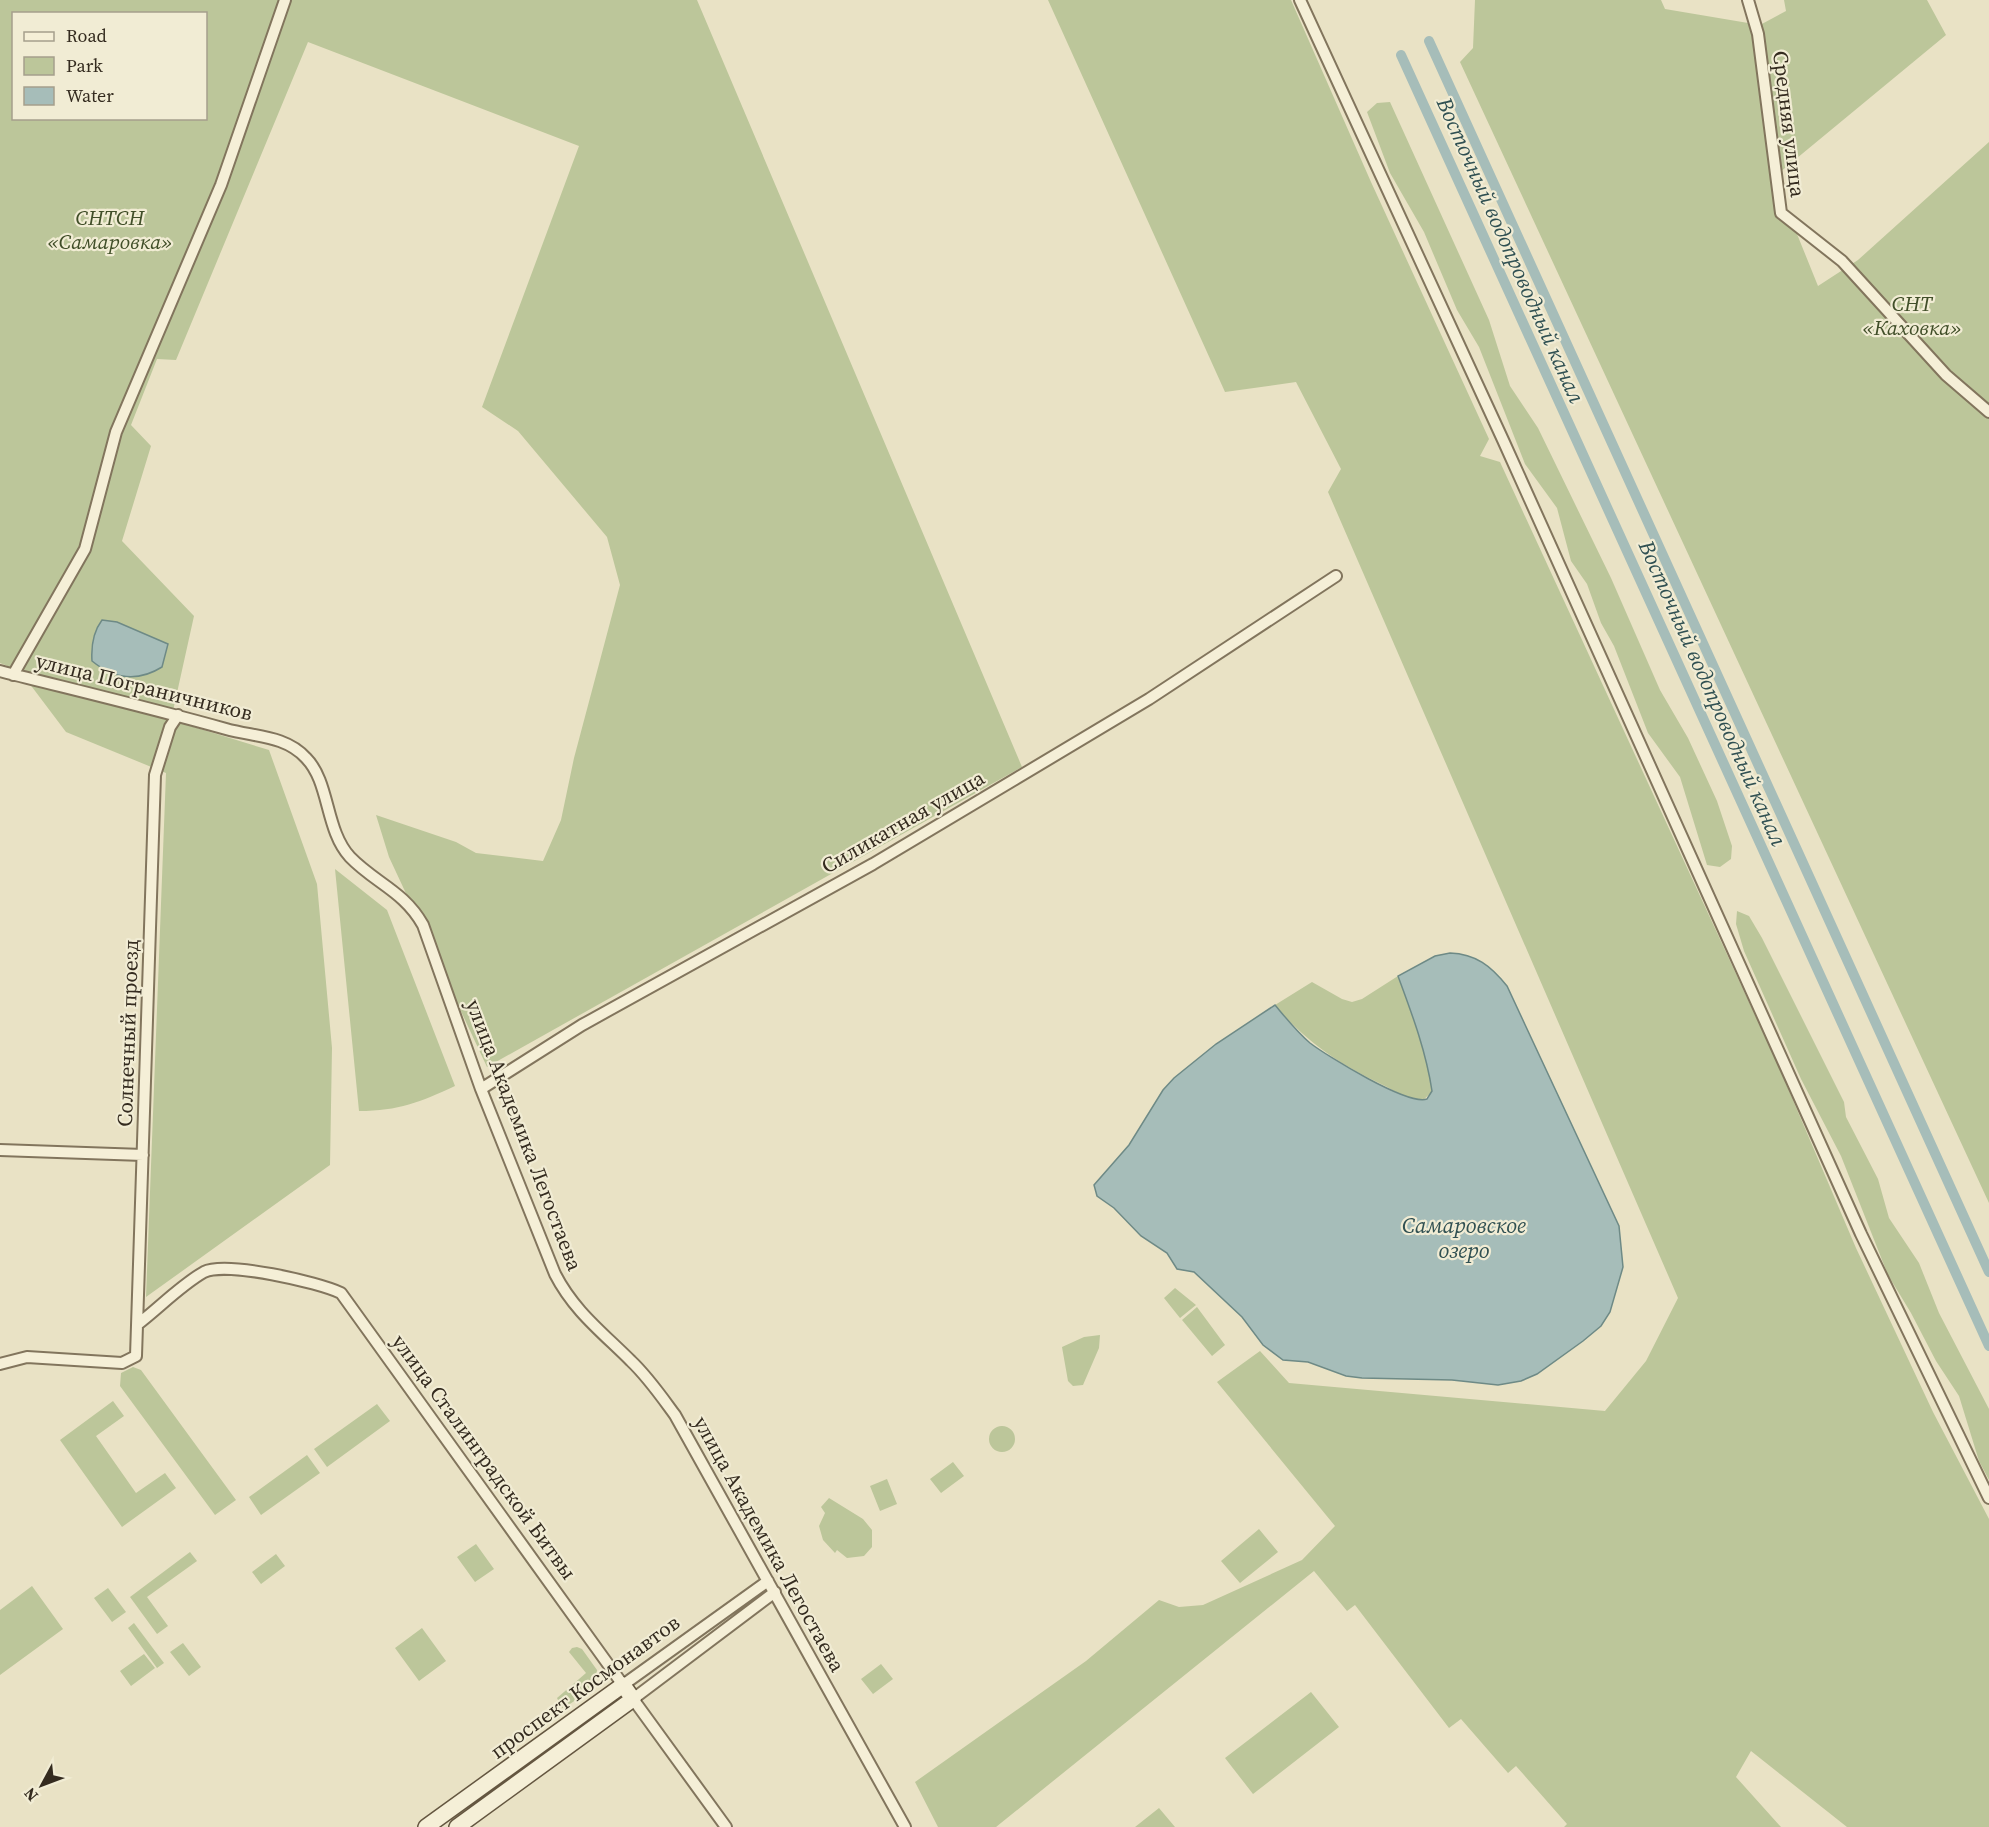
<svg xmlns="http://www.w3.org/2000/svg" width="1989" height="1827" font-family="'Source Serif 4',serif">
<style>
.green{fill:#bcc69a;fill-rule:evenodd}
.water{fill:#a6bdb9;stroke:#6e8a86;stroke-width:1.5}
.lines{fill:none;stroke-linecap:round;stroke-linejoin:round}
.canal{stroke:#a6bdb9;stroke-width:10}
.street-casing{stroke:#82755d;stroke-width:14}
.secondary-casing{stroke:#645640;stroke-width:18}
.street{stroke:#f5efd7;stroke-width:10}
.secondary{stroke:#f5efd7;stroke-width:15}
.labels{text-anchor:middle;stroke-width:4.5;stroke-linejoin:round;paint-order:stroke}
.street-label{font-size:21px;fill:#342b1f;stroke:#f1ecd4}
.park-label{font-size:21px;font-style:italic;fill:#404e28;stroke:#f1ecd4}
.water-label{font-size:22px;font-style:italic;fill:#305052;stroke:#f1ecd4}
</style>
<rect width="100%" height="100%" fill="#e9e2c5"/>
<path class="green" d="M 0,0 L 697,0 L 1022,767 L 487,1067 L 389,857 L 376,815 L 456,842 L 476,853 L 543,861 L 561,820 L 574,758 L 620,585 L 607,537 L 518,431 L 482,407 L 579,146 L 308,42 L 176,360 L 157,359 L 131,425 L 151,446 L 122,541 L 194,616 L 171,720 L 269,750 L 317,884 L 332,1048 L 330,1165 L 146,1297 L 166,773 L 66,732 L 20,671 L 0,663 ZM 14,14 L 206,14 L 206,118 L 14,118 Z
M 1048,0 L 1291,0 L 1371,182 L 1489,439 L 1480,456 L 1500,462 L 1778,1065 L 1856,1248 L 1933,1412 L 1989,1519 L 1989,1827 L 1847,1827 L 1751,1751 L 1736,1777 L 1781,1827 L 1564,1827 L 1567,1824 L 1516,1766 L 1508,1773 L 1461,1719 L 1449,1728 L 1355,1605 L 1347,1611 L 1314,1571 L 996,1827 L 938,1827 L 915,1782 L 1086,1661 L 1159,1600 L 1179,1607 L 1203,1605 L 1302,1560 L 1335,1526 L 1217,1382 L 1260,1351 L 1289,1383 L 1605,1411 L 1646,1361 L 1678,1298 L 1328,492 L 1341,469 L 1296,382 L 1225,392 Z
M 1475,0 L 1661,0 L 1665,9 L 1760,25 L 1786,11 L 1784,0 L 1927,0 L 1946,35 L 1774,177 L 1818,286 L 1858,260 L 1989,142 L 1989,1203 L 1460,62 L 1473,48 Z
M 1390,102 L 1489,320 L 1510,386 L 1538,428 L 1611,578 L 1660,690 L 1688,738 L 1717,801 L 1732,846 L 1731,859 L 1720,867 L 1707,865 L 1680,777 L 1648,733 L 1614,646 L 1601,623 L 1587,584 L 1571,561 L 1557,508 L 1525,464 L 1479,347 L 1457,310 L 1424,232 L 1390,173 L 1367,112 L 1377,103 Z
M 335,869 L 387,910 L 455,1086 C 420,1102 399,1111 359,1111 Z
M 1737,911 L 1749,916 L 1762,938 L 1844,1102 L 1846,1117 L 1878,1179 L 1889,1218 L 1919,1263 L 1939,1313 L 1989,1409 L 1989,1480 L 1979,1461 L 1959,1396 L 1936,1361 L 1911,1313 L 1888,1275 L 1841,1156 L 1801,1079 L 1744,951 L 1736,924 Z
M 1398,976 C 1412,1014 1426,1051 1433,1091 L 1422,1101 C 1408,1100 1395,1091 1383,1085 C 1338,1063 1307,1043 1275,1005 L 1312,982 L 1342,999 L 1352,1002 L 1362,999 Z
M 1175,1288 L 1196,1305 L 1180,1318 L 1164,1298 Z
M 1197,1307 L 1225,1345 L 1212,1356 L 1182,1320 Z
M 1100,1335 L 1099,1348 L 1083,1385 L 1073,1386 L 1068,1381 L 1062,1347 L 1084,1337 Z
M 133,1367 L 141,1370 L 236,1500 L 215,1515 L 120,1386 L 121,1373 Z
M 113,1401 L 124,1416 L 96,1436 L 136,1493 L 165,1473 L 176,1488 L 122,1527 L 60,1440 Z
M 377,1404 L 390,1421 L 327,1467 L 314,1449 Z
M989 1439a13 13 0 1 1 26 0a13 13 0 1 1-26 0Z
M 307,1455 L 320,1473 L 261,1515 L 249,1497 Z
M 953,1462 L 964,1476 L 941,1493 L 930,1479 Z
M 887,1479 L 897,1504 L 880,1511 L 870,1486 Z
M 829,1498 L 863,1519 L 872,1530 L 872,1547 L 864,1556 L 847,1558 L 837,1550 L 835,1553 L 823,1540 L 819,1526 L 825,1513 L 821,1507 Z
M 1259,1529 L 1278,1552 L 1240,1583 L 1221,1561 Z
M 476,1544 L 494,1569 L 475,1582 L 457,1557 Z
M 190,1552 L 197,1561 L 147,1597 L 168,1626 L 157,1634 L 130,1597 Z
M 276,1554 L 285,1566 L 261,1584 L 252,1572 Z
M 32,1586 L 63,1629 L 0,1675 L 0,1610 Z
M 108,1588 L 126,1612 L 112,1622 L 94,1598 Z
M 134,1623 L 164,1663 L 157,1668 L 128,1628 Z
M 422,1628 L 446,1661 L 419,1681 L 395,1648 Z
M 183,1643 L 201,1667 L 189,1676 L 170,1652 Z
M 577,1647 L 582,1649 L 597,1670 C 596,1686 576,1702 562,1708 L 557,1698 L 586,1673 L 569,1652 L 572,1648 Z
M 144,1654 L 155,1668 L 131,1686 L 120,1671 Z
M 881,1664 L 893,1679 L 873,1694 L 861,1679 Z
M 1311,1692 L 1339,1727 L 1253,1794 L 1225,1758 Z
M 1159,1808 L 1175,1827 L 1135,1827 Z"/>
<path class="water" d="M 102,620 L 117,622 L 168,644 L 162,667 C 138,682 114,679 92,661 C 91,646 93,632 102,620 Z
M 1450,953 C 1476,954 1491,966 1507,986 L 1619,1226 L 1623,1267 L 1610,1312 L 1601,1326 L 1583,1341 L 1537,1374 L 1521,1381 L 1498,1385 L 1452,1380 L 1362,1378 L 1346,1376 L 1308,1362 L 1283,1360 L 1263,1345 L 1242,1317 L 1194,1272 L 1177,1269 L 1167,1253 L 1141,1236 L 1114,1208 L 1097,1196 L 1094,1185 L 1129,1145 L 1163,1090 L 1174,1078 L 1216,1044 L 1275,1005 C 1286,1018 1297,1032 1310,1043 C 1327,1056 1408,1106 1427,1099 L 1432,1091 C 1426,1051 1412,1014 1398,976 L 1435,956 Z"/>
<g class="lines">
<path class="canal" d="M 1429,41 L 1989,1272
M 1401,55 L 1989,1346"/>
<g class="street-casing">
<path id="street" d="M 1300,0 L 1503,440 L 1861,1234 L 1989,1498
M 1748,0 L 1758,34 L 1781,213 L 1842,261 L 1946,375 L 1989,412
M 0,671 C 75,690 151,708 226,729 C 254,737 285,735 306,758 C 330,782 325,830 350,857 C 375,883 404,891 423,925 L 481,1089 L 555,1274 C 574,1311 602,1332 631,1361 C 648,1377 661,1396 675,1415 L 905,1827
M 13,675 L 85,549 L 116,432 L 221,185 L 285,0
M 481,1089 L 582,1025 L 873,864 L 1017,778 L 1149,699 L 1336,576
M 0,1150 L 143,1155
M 138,1324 C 159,1308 181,1285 204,1272 C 226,1261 318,1282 341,1293 L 623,1685 L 768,1581
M 0,1364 L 27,1357 L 122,1363 L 136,1356 L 155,775 L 170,727 L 178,715
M 726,1827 L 633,1699 L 775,1592"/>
</g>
<g class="secondary-casing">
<path id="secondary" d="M 426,1827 L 623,1685 L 633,1699 L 457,1827"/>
</g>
<use href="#street" class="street"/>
<use href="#secondary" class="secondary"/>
</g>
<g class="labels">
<g class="street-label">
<text transform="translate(1789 124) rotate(83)" y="7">Средняя улица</text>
<text transform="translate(144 687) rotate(14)" y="7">улица Пограничников</text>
<text transform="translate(903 822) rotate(-30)" y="7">Силикатная улица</text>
<text transform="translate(128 1033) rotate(-88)" y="7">Солнечный проезд</text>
<text transform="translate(524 1135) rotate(69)" y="7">улица Академика Легостаева</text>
<text transform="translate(484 1457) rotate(54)" y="7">улица Сталинградской Битвы</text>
<text transform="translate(769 1544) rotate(61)" y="7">улица Академика Легостаева</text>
<text transform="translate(585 1687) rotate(-36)" y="7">проспект Космонавтов</text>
</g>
<g class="park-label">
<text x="110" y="225">СНТСН<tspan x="110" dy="24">«Самаровка»</tspan></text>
<text x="1912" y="311">СНТ<tspan x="1912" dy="24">«Каховка»</tspan></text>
</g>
<g class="water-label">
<text transform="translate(1511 250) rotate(66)" y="8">Восточный водопроводный канал</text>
<text transform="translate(1713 693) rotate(66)" y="8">Восточный водопроводный канал</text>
<text x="1464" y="1233">Самаровское<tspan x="1464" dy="25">озеро</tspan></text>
</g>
</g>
<rect x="12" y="12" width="195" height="108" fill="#f1ecd4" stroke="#a59f8c" stroke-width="1.5"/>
<rect x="24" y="32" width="30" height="9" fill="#f5efd7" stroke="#a59f8c" stroke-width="1.5"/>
<text x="66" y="42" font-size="18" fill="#342b1f">Road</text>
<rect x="24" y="57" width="30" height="18" fill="#bcc69a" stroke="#a59f8c" stroke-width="1.5"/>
<text x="66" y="72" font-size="18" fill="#342b1f">Park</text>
<rect x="24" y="87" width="30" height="18" fill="#a6bdb9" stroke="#a59f8c" stroke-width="1.5"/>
<text x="66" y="102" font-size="18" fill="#342b1f">Water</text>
<g transform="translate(42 1785) rotate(229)" stroke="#f1ecd4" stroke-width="4.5" paint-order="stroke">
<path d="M0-4.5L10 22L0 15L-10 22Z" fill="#342b1f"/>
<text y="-9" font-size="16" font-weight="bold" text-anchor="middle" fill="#342b1f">N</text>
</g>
</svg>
